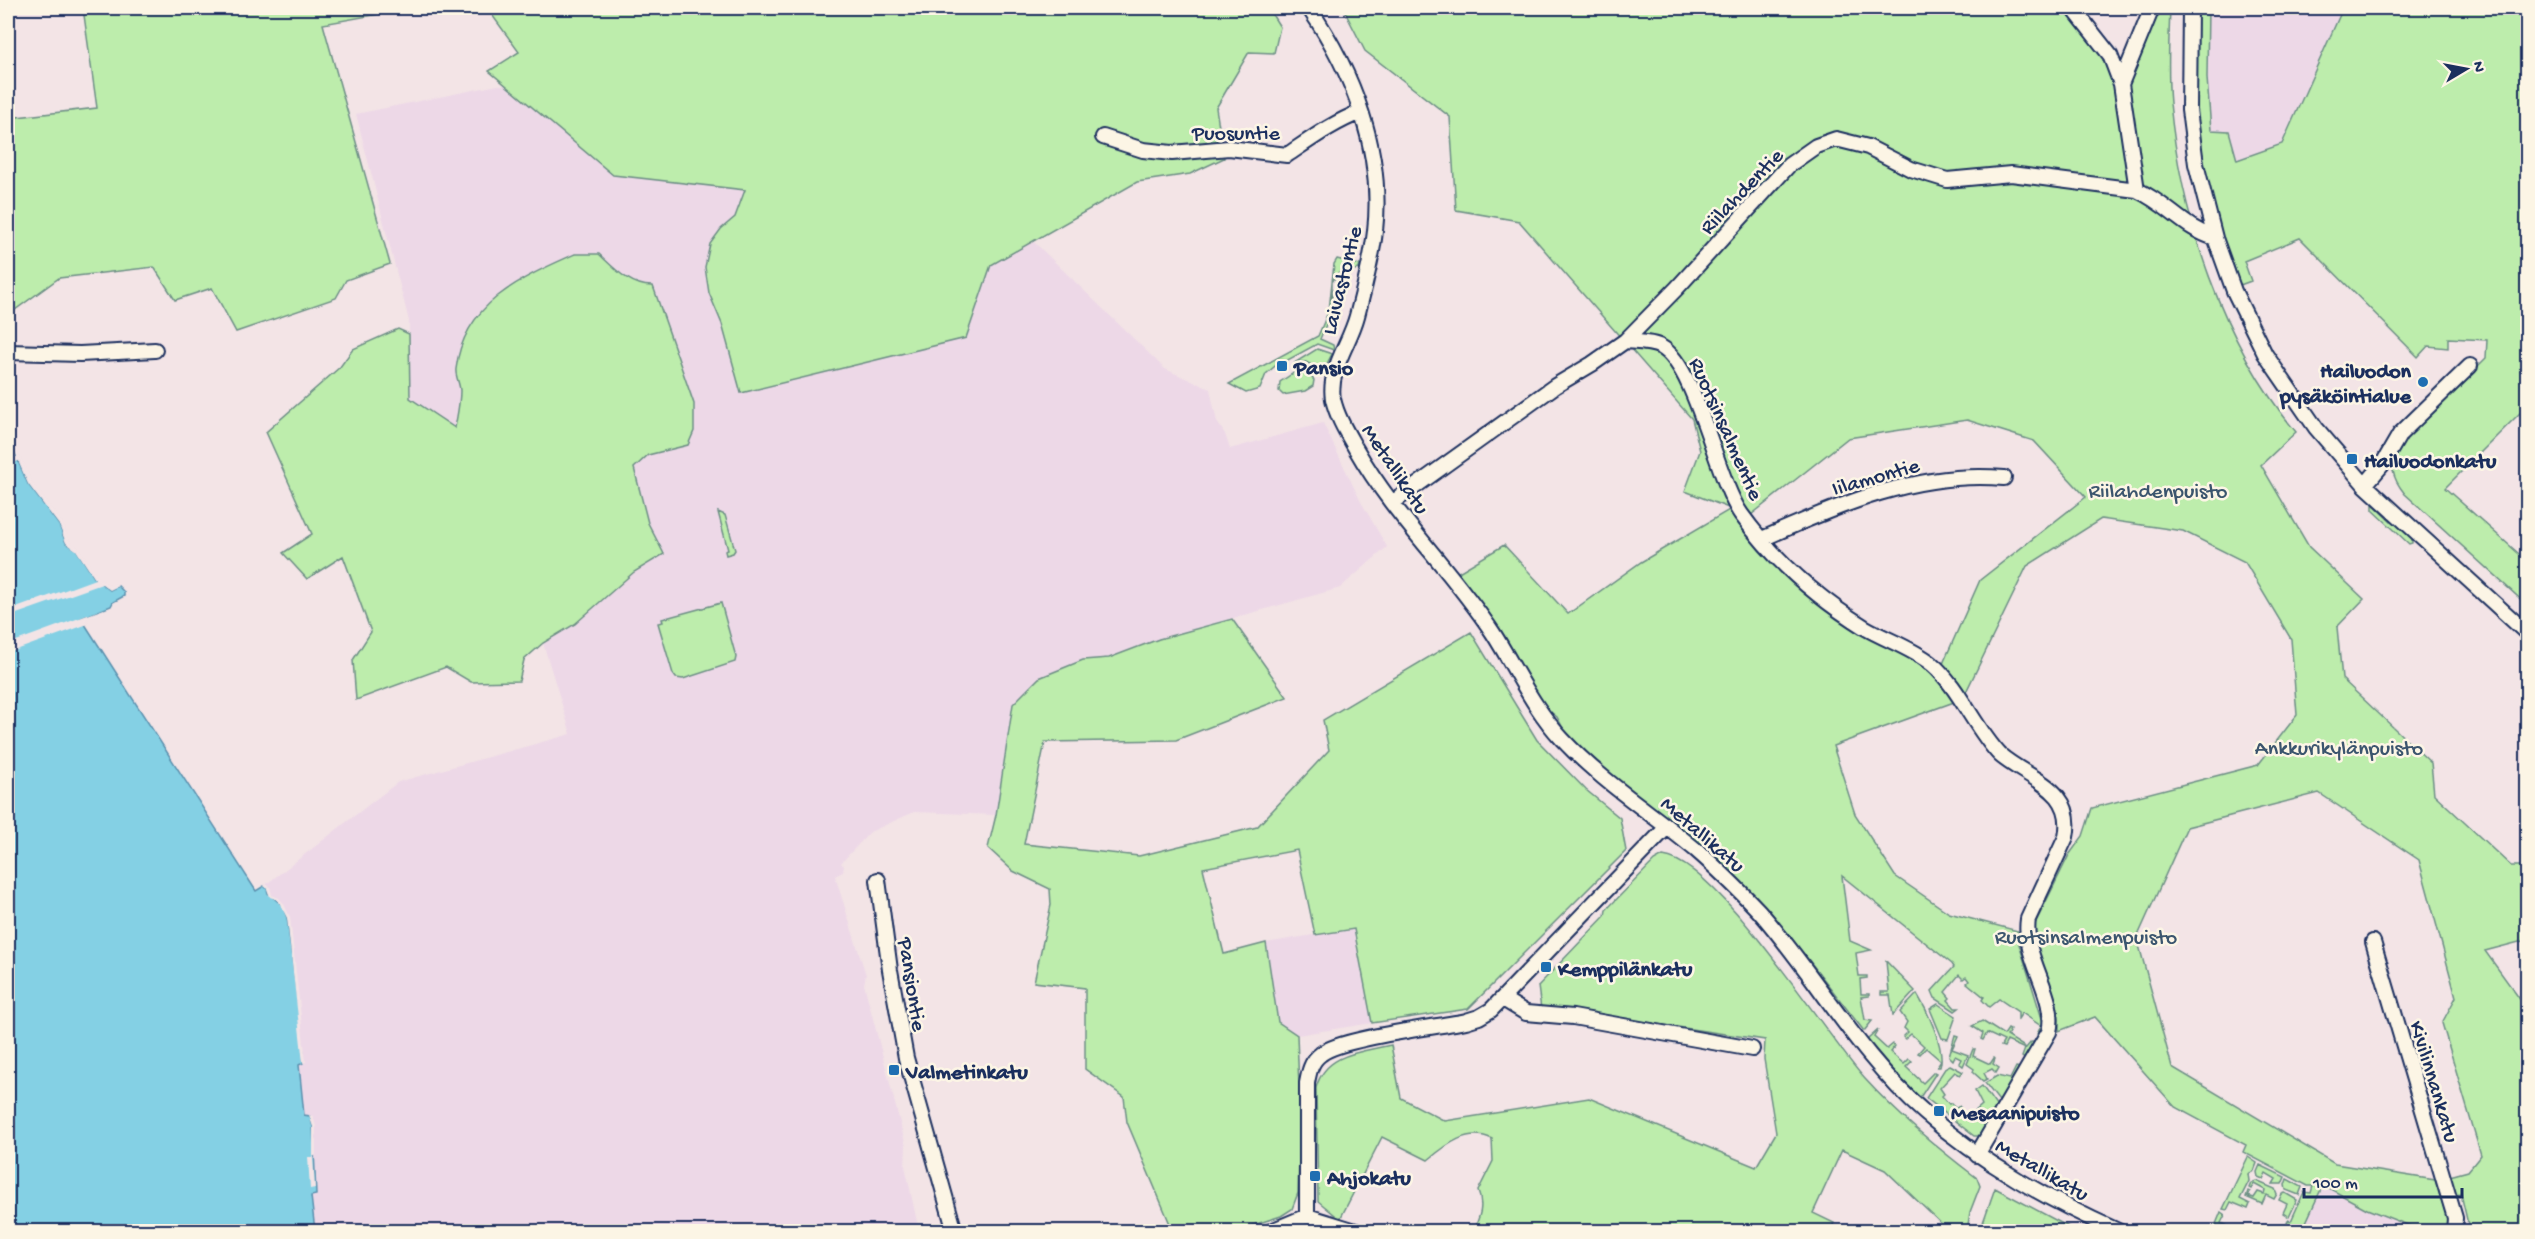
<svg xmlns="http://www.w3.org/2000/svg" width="2535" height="1239" font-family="'Gochi Hand',sans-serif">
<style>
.built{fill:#edd8e7}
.green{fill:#bdedac;stroke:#6c8e85;stroke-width:1.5}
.water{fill:#84d0e4;stroke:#5a90ae;stroke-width:1.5}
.pier{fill:#f3e4e6}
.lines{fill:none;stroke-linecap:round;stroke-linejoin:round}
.minor-casing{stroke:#1b2f5e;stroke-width:18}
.minor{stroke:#fcf5e5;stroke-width:14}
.poi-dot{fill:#1f6fb2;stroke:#fcf5e5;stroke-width:2}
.labels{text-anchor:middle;stroke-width:5;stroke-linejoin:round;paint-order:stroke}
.street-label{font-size:22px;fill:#1b2f5e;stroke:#fcf5e5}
.poi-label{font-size:22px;font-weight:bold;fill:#1b2f5e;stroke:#fcf5e5;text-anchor:start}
.park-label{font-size:22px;fill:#3b556e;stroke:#fcf5e5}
</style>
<rect width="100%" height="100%" fill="#f3e4e6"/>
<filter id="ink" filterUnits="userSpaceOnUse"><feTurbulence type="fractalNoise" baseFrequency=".0167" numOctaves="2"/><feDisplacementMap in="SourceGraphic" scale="12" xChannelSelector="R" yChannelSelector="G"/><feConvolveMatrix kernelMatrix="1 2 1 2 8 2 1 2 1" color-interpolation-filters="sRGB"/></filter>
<g filter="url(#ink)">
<path class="built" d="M 2208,8 L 2424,8 L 2282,144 L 2237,161 L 2211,130 L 2207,78 Z
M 498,85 L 506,85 L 613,175 L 746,190 L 735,217 L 721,229 L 709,293 L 722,324 L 741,393 L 966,338 L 991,265 L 1033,241 L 1165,369 L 1210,389 L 1217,422 L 1225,434 L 1230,449 L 1323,423 L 1360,500 L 1387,547 L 1340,588 L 1159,639 L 1109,658 L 1083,660 L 1013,704 L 996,815 L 914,812 L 870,832 L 841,863 L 844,866 L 843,872 L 835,876 L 866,975 L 864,984 L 906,1146 L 905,1166 L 919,1231 L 315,1231 L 311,1195 L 316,1194 L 309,1115 L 304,1116 L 299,1065 L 270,897 L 264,886 L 398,782 L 571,734 L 543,643 L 575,624 L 634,572 L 663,554 L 648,523 L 634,468 L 648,455 L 687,445 L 653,286 L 640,286 L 619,273 L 599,254 L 466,332 L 456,371 L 460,391 L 455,428 L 409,398 L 409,321 L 356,114 Z
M 1354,928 L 1372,1023 L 1297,1035 L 1278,1022 L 1266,943 Z
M 2323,1185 L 2367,1209 L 2427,1231 L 2302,1232 Z"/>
<path class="green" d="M 83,8 L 413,8 L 323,24 L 390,264 L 346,280 L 336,298 L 236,332 L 212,288 L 175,300 L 154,267 L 59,278 L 8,315 L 8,118 L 97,108 Z
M 487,8 L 1268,8 L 1280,27 L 1274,53 L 1249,52 L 1216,108 L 1224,158 L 1190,174 L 1137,182 L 991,265 L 966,338 L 741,393 L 722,324 L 709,293 L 705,267 L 710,244 L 721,229 L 735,217 L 745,190 L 613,175 L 489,71 L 519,52 Z
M 1343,8 L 2068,8 L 2102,50 L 2116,80 L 2155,8 L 2170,8 C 2169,39 2167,72 2170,103 C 2181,218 2222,342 2296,432 L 2261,465 L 2309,547 L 2364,599 L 2337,627 L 2342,679 L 2431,763 L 2434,794 L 2511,866 L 2527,866 L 2527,940 L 2485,951 L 2527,1009 L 2527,1231 L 2460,1231 L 2468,1224 L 2461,1194 L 2453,1195 L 2446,1177 L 2468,1171 L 2481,1155 L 2442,1023 L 2456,997 L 2419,860 L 2319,793 L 2187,827 L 2137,938 L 2172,1067 L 2335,1164 L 2435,1180 L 2447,1218 L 2446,1231 L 2418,1231 L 2418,1229 L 2367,1209 L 2323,1185 L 2302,1231 L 2286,1227 L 2288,1220 L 2291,1221 L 2304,1192 L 2311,1193 L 2313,1186 L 2308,1186 L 2243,1152 L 2246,1145 L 2175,1107 L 2095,1017 L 2059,1031 L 2059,1018 L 2035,943 L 2034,926 L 2069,855 L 2083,836 L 2092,808 L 2258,765 L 2297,715 L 2291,639 L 2245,562 L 2183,531 L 2101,519 L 2027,566 L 1964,696 L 1942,666 L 1980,580 L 2086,497 L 2034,441 L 1967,420 L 1848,438 L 1751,515 L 1738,511 L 1783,572 L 1842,622 L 1920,661 L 1944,687 L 1954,702 L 1833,746 L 1855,814 L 1895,876 L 1949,913 L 2018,931 L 2019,944 L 2043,1022 L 2039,1036 L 2037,1034 L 2041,1026 L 2022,1013 L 2018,1019 L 2018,1012 L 1999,999 L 1989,1007 L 1982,1000 L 1984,997 L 1967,983 L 1969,981 L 1966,977 L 1963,979 L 1959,975 L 1945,992 L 1950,998 L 1948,1000 L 1955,1008 L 1959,1008 L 1955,1011 L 1935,998 L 1932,991 L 1954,967 L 1952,964 L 1842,876 L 1850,941 L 1871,950 L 1856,953 L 1859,976 L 1867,976 L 1867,978 L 1860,979 L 1861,994 L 1869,994 L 1869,996 L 1861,997 L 1865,1020 L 1872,1021 L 1864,1031 L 1787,932 L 1727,868 L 1579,749 L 1568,737 L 1557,717 L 1542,705 L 1496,627 L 1457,573 L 1504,545 L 1568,614 L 1641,562 L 1731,509 L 1685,491 L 1700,451 L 1692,419 L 1519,221 L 1456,210 L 1450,117 L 1365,51 Z
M 2196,8 L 2208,8 L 2207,78 L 2211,130 L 2229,131 L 2237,160 L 2282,144 L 2343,8 L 2527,8 L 2527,406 L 2445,488 L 2527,561 L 2527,605 L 2405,494 C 2392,478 2388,464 2399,445 L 2486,358 L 2487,340 L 2448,338 L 2448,348 L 2428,346 L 2418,357 L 2300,238 L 2244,261 L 2251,281 L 2240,285 C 2215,226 2201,164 2196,100 C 2193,70 2196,38 2196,8 Z
M 575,254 L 599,254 C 615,269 631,287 653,286 L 694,404 L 694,431 L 688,445 L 648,455 L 634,468 L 648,523 L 664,554 L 634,572 L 575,624 L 543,643 L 524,660 L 519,681 L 471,682 L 446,667 L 356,700 L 353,660 L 371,632 L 343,556 L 307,579 L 283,553 L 312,534 L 266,432 L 340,367 L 353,349 L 398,329 L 409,334 L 410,398 L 455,428 C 457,416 460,403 460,391 C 460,384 455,376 456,369 C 464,303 521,278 575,254 Z
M 1337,259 L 1360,265 L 1359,269 L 1338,273 L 1332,282 L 1332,310 L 1320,339 L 1333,345 L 1334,350 L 1317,344 L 1286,361 L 1282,360 L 1266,374 L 1260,389 L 1246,393 L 1229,384 L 1318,336 L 1329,310 L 1334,264 Z
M 1317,349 L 1332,354 L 1323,371 L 1306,362 L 1296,362 Z
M 1295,372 L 1308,374 L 1314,380 L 1313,386 L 1305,391 L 1283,395 L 1279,391 L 1280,382 Z
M 2373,504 L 2391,521 L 2394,519 L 2412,537 L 2412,543 L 2409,544 L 2373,510 Z
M 718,512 L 725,515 L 735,550 L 733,553 L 726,555 L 725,551 L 728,550 Z
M 721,603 L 736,657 L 735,662 L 683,679 L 676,678 L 673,674 L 658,623 L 663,622 L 662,619 Z
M 1232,619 L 1287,697 L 1176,740 L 1045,742 L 1024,844 L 1139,856 L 1257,827 L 1329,750 L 1323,720 L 1471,632 L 1537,740 L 1586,790 L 1620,818 L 1626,851 L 1468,1009 L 1372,1023 L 1354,929 L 1315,935 L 1297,850 L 1203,868 L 1224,954 L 1266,943 L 1278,1022 L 1297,1035 L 1300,1115 L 1298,1193 L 1292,1209 L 1281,1216 L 1235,1231 L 1173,1231 L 1127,1122 L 1124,1097 L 1085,1069 L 1085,988 L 1034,982 L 1051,905 L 1050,889 L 1013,871 L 988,848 L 996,815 L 1013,704 L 1039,678 L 1083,660 L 1109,658 L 1159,639 Z
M 1663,856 C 1717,861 1825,1035 1865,1079 C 1899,1116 1937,1148 1977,1178 L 1980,1186 L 1970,1212 L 1967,1231 L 1949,1231 L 1885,1170 L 1842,1150 L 1813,1213 L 1834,1223 L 1830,1231 L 1473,1231 C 1480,1217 1484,1206 1478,1191 L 1493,1161 L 1492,1139 C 1468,1127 1446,1145 1428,1160 L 1382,1137 L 1340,1219 L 1318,1201 L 1316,1088 C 1325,1053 1361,1052 1391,1045 L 1401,1098 L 1445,1121 L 1589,1098 L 1756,1167 L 1776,1133 L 1764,1059 L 1765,1040 L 1583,1013 L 1541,1009 L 1538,986 L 1605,916 L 1606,910 L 1654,861 Z
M 1886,961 L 1915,991 L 1893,1015 L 1890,995 L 1881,995 L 1881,992 L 1889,992 Z
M 1917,994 C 1927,1010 1946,1049 1940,1067 L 1937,1067 L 1941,1061 L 1926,1048 L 1920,1054 L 1918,1053 L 1924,1046 L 1911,1034 L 1905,1039 L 1903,1037 L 1908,1032 L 1904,1028 L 1907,1022 L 1900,1012 Z
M 1938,1004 L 1956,1016 L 1948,1039 L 1942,1038 L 1930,1009 Z
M 1982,1021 L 2004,1035 L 2008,1029 L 2010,1030 L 2007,1036 L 2026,1048 L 2031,1042 L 2034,1042 L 2026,1060 L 2022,1057 L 2025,1049 L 2007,1041 L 2004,1047 L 2001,1046 L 2004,1041 L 1987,1033 L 1983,1040 L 1981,1039 L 1983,1033 L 1972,1026 Z
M 1878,1030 L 1874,1037 L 1887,1049 L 1893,1044 L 1895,1046 L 1890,1052 L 1904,1064 L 1909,1059 L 1912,1061 L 1906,1067 L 1923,1083 L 1934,1072 L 1936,1073 L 1919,1099 L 1869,1046 L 1867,1040 Z
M 1955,1035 L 1958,1036 L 1952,1049 L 1968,1055 L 1963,1066 L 1959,1063 L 1961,1059 L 1955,1056 L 1953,1060 L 1949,1056 Z
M 1973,1049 L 1975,1049 L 1973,1056 L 1990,1064 L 1994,1058 L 1995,1059 L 1993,1064 L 1999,1068 L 1996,1073 L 1992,1069 L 1984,1073 L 1987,1079 L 1983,1081 L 1973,1072 L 1974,1069 L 1967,1064 Z
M 1950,1065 L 1963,1072 L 1960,1075 L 1955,1072 L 1940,1088 L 1944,1094 L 1942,1096 L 1949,1104 L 1951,1103 L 1956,1108 L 1959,1106 L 1963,1112 L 1961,1114 L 1964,1118 L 1968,1117 L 1982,1105 L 1975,1091 L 1982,1086 L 1997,1107 L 1979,1136 L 1974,1136 L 1926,1098 L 1946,1067 Z
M 2016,1067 L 2020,1068 L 2001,1101 L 1999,1101 L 1985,1083 L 1997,1076 L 2010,1079 Z
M 2248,1157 L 2257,1163 L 2254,1171 L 2248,1174 L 2249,1181 L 2240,1199 L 2250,1204 L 2248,1209 L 2231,1202 L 2227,1210 L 2223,1209 Z
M 2260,1165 L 2285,1177 L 2282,1184 L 2273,1184 L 2276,1179 L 2266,1173 L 2263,1179 L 2258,1177 L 2257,1172 Z
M 2287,1179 L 2302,1187 L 2299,1195 L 2286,1190 L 2285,1185 Z
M 2256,1181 L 2275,1189 L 2277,1194 L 2274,1199 L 2266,1195 L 2262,1204 L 2246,1197 L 2248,1191 L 2250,1192 L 2248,1196 L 2254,1198 L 2258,1192 L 2264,1194 L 2265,1190 L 2254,1184 L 2251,1189 L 2249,1188 L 2251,1183 Z
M 1995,1188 L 2076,1231 L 2020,1231 L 2001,1223 L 1997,1231 L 1980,1231 Z
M 2285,1193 L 2297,1200 L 2289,1217 L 2283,1213 L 2287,1204 L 2279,1200 L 2282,1194 Z
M 2221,1212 L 2225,1215 L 2221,1223 L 2240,1231 L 2220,1231 L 2214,1229 Z"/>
<path class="water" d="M 8,442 L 11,445 L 28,484 L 59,525 L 66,543 L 76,549 L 95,579 L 110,590 L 118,586 L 124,592 L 124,596 L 113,602 L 111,606 L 81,618 L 256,891 L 264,886 L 267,889 L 268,893 L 282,905 L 287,918 L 304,1055 L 303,1063 L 299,1065 L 304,1115 L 310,1116 L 313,1127 L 316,1195 L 311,1196 L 315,1231 L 8,1231 Z"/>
<path class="pier" d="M 19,456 L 24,465 L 31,482 L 62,523 L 69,541 L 78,548 L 96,576 L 110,587 L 116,584 L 118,586 L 110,590 L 102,584 L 8,617 L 8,611 L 95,579 L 76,550 L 66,543 L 59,525 L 28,484 L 19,463 L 21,460 L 8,465 L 8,460 Z
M 104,609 L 105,612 L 85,619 L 88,624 L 8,653 L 8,644 Z
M 266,884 L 270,887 L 272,895 L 279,898 L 284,904 L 290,917 L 306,1062 L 303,1063 L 287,918 L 278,900 L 270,897 L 267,889 L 264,886 Z
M 309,1115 L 313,1116 L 316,1126 L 316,1155 L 313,1157 L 315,1188 L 310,1189 L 308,1157 L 313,1157 L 313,1127 Z"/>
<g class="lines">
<g class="minor-casing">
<path id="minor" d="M 1309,8 C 1353,72 1384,152 1375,231 C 1372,259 1364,289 1357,316 C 1350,343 1328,370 1333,399 C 1337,417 1347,433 1356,449 C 1394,516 1451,569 1493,633 C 1516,669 1533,708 1562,739 C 1602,782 1652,813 1696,850 C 1718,869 1739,890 1759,911 C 1817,977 1858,1055 1925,1113 C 1983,1164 2049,1200 2120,1232
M 2073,8 L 2110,55 L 2121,84
M 2190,8 L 2189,110 L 2196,164 L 2215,238 L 2234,291 L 2265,354 L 2316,428 L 2365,485 L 2528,634
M 1103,137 L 1143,150 L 1172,153 L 1229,148 L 1287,155 C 1311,139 1334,122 1361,112
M 2137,190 L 2121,84 L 2152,8
M 1625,341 C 1636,342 1652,342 1661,347 C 1696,366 1716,478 1741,514 C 1774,560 1816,597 1864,627 C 1886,640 1912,648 1932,664 C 1959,687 1975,729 2000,755 C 2029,780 2076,788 2066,837 L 2028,919 C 2022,959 2058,996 2049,1032 L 1977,1155
M 8,352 L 80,354 L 155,350
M 2365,485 L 2382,465 L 2400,434 L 2470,366
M 1392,503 L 1555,386 L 1592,364 L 1625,341 L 1677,288 L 1789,165 L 1816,146 L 1836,139 L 1868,147 L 1911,169 L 1947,180 L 2011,174 L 2137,190 C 2168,204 2183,228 2215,238
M 1762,539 C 1838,505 1920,470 2004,478
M 878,880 L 890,970 L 906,1058 L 955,1232
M 2373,942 L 2455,1218 L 2454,1232
M 1503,999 L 1526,1013 L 1573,1017 L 1752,1049
M 1307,1216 L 1307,1083 C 1309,1072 1311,1061 1321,1054 C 1340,1038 1437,1027 1466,1021 L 1479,1017 L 1491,1010 L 1667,827
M 1269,1232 L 1307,1216 L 1359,1232"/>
</g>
<use href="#minor" class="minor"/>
</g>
</g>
<g class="poi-dot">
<rect x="1276" y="360" width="12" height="12" rx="3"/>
<circle cx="2423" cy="382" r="6"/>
<rect x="2346" y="453" width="12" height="12" rx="3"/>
<rect x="1540" y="961" width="12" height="12" rx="3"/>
<rect x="888" y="1064" width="12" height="12" rx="3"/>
<rect x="1933" y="1105" width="12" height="12" rx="3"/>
<rect x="1309" y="1170" width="12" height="12" rx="3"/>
</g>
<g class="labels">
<g class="street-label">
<text x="1236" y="139">Puosuntie</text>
<text transform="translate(1740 190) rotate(-46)" y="8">Riilahdentie</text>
<text transform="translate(1340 280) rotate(-76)" y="8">Laivastontie</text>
<text transform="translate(1728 428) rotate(66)" y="8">Ruotsinsalmentie</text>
<text transform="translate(1397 468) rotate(56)" y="8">Metallikatu</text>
<text transform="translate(1875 475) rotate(-16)" y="8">Iilamontie</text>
<text transform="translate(1704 833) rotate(41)" y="8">Metallikatu</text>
<text transform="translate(914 984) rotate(81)" y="8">Pansiontie</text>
<text transform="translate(2436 1081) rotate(73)" y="8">Kivilinnankatu</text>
<text transform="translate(2043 1168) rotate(30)" y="8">Metallikatu</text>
</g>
<g class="poi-label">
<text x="1294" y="374">Pansio</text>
<text x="2411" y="377" text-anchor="end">Hailuodon<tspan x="2411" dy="25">pysäköintialue</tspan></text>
<text x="2364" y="467">Hailuodonkatu</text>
<text x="1558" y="975">Kemppilänkatu</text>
<text x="906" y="1078">Valmetinkatu</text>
<text x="1951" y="1119">Mesaanipuisto</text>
<text x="1327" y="1184">Ahjokatu</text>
</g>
<g class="park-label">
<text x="2158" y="497">Riilahdenpuisto</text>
<text x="2339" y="754">Ankkurikylänpuisto</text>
<text x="2086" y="943">Ruotsinsalmenpuisto</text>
</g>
</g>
<rect width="2535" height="1239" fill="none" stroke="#fcf5e5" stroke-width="30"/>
<rect x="15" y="15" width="2505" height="1209" fill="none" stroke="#1b2f5e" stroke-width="2" filter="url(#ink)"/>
<g transform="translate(2466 69) rotate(80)" stroke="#fcf5e5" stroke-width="4.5" paint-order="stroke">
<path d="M0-4.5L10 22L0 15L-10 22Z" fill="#1b2f5e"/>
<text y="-9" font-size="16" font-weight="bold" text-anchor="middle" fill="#1b2f5e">N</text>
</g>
<path d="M2304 1188v9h158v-9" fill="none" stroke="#1b2f5e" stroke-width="3"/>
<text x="2313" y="1188" font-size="18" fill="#1b2f5e" stroke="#fcf5e5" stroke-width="4.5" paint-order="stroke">100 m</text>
</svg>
